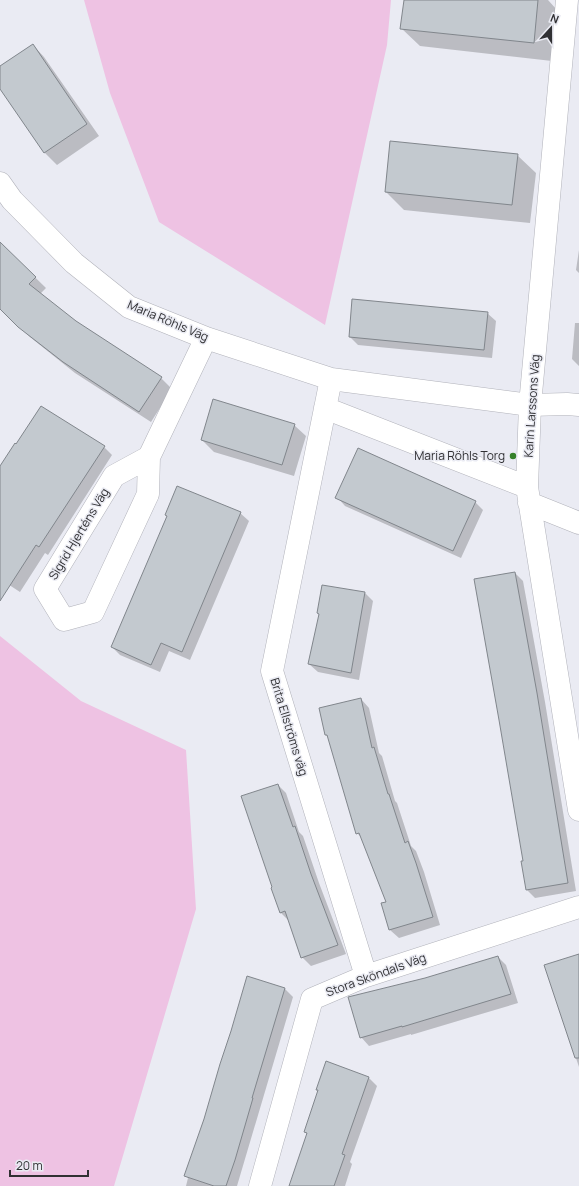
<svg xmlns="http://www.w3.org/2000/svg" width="579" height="1186" font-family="Manrope,sans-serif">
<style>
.green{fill:#eec2e3}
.shadow{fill:#0003}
.building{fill:#c3c9cf;stroke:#81868c}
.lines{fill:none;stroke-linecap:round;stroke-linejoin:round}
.minor-casing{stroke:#b1b2ba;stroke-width:23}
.minor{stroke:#fff;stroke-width:22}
.poi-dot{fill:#36822a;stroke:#eaebf3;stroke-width:1.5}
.labels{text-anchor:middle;stroke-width:3;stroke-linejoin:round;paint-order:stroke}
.street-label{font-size:12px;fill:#303033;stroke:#eaebf3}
.poi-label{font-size:12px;fill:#303033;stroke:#eaebf3;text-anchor:end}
</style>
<rect width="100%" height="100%" fill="#eaebf3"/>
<path class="green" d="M 84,0 L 391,0 L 387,45 L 325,325 L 159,222 L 110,93 Z
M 0,636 L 81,701 L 186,750 L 196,909 L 114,1186 L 0,1186 Z"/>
<path class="shadow" d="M 405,0 L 548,0 L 557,10 L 552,61 L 420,46 L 401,28 Z
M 33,45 L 44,57 L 99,136 L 57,165 L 45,153 L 0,87 L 0,67 Z
M 517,155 L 536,173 L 530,223 L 404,210 L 386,192 Z
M 0,243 L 46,288 L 40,294 L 76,322 L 161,378 L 172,389 L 151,422 L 75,373 L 30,337 L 0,308 Z
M 579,250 L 579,273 L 576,270 Z
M 487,313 L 496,321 L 492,358 L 358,345 L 350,337 Z
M 575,323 L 579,323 L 579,366 L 572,359 Z
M 294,425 L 306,436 L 294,476 L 214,452 L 202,440 Z
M 104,447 L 112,455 L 48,555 L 45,553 L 20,592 L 0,579 L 0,471 Z
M 337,497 L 475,502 L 483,510 L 461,558 L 345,506 Z
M 240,513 L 249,521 L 190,660 L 169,651 L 160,672 L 120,655 L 112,647 Z
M 515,573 L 523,581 L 545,702 L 576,891 L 535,898 L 527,890 L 524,861 Z
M 365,593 L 373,601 L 359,680 L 318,672 L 309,664 Z
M 361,699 L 369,708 L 379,753 L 382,756 L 395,801 L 397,803 L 411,846 L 416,851 L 424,872 L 440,925 L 399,938 L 390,930 L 382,904 L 387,902 L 362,838 L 357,833 L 329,738 L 326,735 Z
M 278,785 L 286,793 L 299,832 L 303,836 L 319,883 L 346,954 L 311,966 L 302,957 L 289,921 L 281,913 Z
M 579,955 L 579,1067 L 545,966 Z
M 498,957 L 506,965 L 518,1003 L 411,1035 L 411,1034 L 369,1046 L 361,1037 L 426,979 Z
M 285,989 L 293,997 L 237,1186 L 186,1186 L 188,1178 L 186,1176 Z
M 327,1062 L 369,1078 L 377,1086 L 350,1162 L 352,1164 L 345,1186 L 290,1186 L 307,1134 L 305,1132 L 318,1091 L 317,1089 Z"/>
<path class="building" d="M 404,0 L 538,0 L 534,43 L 400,29 Z
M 33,44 L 87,124 L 44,153 L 0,89 L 0,66 Z
M 390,141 L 518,154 L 512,205 L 385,192 Z
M 0,242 L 36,277 L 29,284 L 76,321 L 162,377 L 139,412 L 63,362 L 18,327 L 0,309 Z
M 352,299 L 488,312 L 484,350 L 349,337 Z
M 213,399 L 295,424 L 282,465 L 201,440 Z
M 41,406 L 105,446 L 39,547 L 36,545 L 0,601 L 0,466 L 15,443 L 16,444 Z
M 358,448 L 476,501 L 453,551 L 335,498 Z
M 177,486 L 241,512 L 182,652 L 161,643 L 151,665 L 111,647 L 167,516 L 165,515 Z
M 515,572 L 537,693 L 568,883 L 526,890 L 521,861 L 523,861 L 499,720 L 474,579 Z
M 322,585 L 365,592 L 351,673 L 308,664 L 319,614 L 317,613 Z
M 361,698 L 372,748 L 374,747 L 388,794 L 389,794 L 405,843 L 408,841 L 416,863 L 433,917 L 389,930 L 381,903 L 386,902 L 359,833 L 356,834 L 327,735 L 325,735 L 319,708 Z
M 278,784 L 293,827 L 295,826 L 311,874 L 338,945 L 301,958 L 285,911 L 280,913 L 271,888 L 272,887 L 241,796 Z
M 579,954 L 579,1058 L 575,1058 L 544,965 Z
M 498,956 L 511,994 L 402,1027 L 402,1026 L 360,1038 L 348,997 L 425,978 Z
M 247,976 L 285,988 L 252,1098 L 253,1098 L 235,1160 L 226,1186 L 214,1186 L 184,1176 L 204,1119 L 220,1064 L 231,1031 Z
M 326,1061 L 369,1077 L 342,1154 L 345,1155 L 334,1186 L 289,1186 L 307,1133 L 304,1132 L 318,1090 L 316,1090 Z"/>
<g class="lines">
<g class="minor-casing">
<path id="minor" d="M 567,0 L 530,405 L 527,487 L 579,810
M 0,183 L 12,200 L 74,263 L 129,307 L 206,338 L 331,379 L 530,405 L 567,404 L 579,405
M 331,379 L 272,671 L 366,976
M 325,408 L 527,487
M 149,457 L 148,494 L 93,612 L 64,620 L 45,589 L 114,476 L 149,457 L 206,338
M 529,503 L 579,523
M 260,1186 L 312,999 L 366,976 L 579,907"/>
</g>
<use href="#minor" class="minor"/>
</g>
<circle class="poi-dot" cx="513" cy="456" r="4"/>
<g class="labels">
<g class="street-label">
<text transform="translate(168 321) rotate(23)" y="4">Maria Röhls Väg</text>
<text transform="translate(532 406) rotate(-86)" y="4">Karin Larssons Väg</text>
<text transform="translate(79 534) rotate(-59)" y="4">Sigrid Hjerténs Väg</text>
<text transform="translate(289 727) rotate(73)" y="4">Brita Ellströms väg</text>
<text transform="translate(376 975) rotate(-20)" y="4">Stora Sköndals Väg</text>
</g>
<g class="poi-label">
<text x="505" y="460">Maria Röhls Torg</text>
</g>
</g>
<g transform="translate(551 28) rotate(21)" stroke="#eaebf3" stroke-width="3" paint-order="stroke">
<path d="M0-3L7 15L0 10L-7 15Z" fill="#303033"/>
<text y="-6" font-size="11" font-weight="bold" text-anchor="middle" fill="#303033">N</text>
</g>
<path d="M10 1170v6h78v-6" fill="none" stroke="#303033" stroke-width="2"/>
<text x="16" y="1170" font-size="12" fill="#303033" stroke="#eaebf3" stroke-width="3" paint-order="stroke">20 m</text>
</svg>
